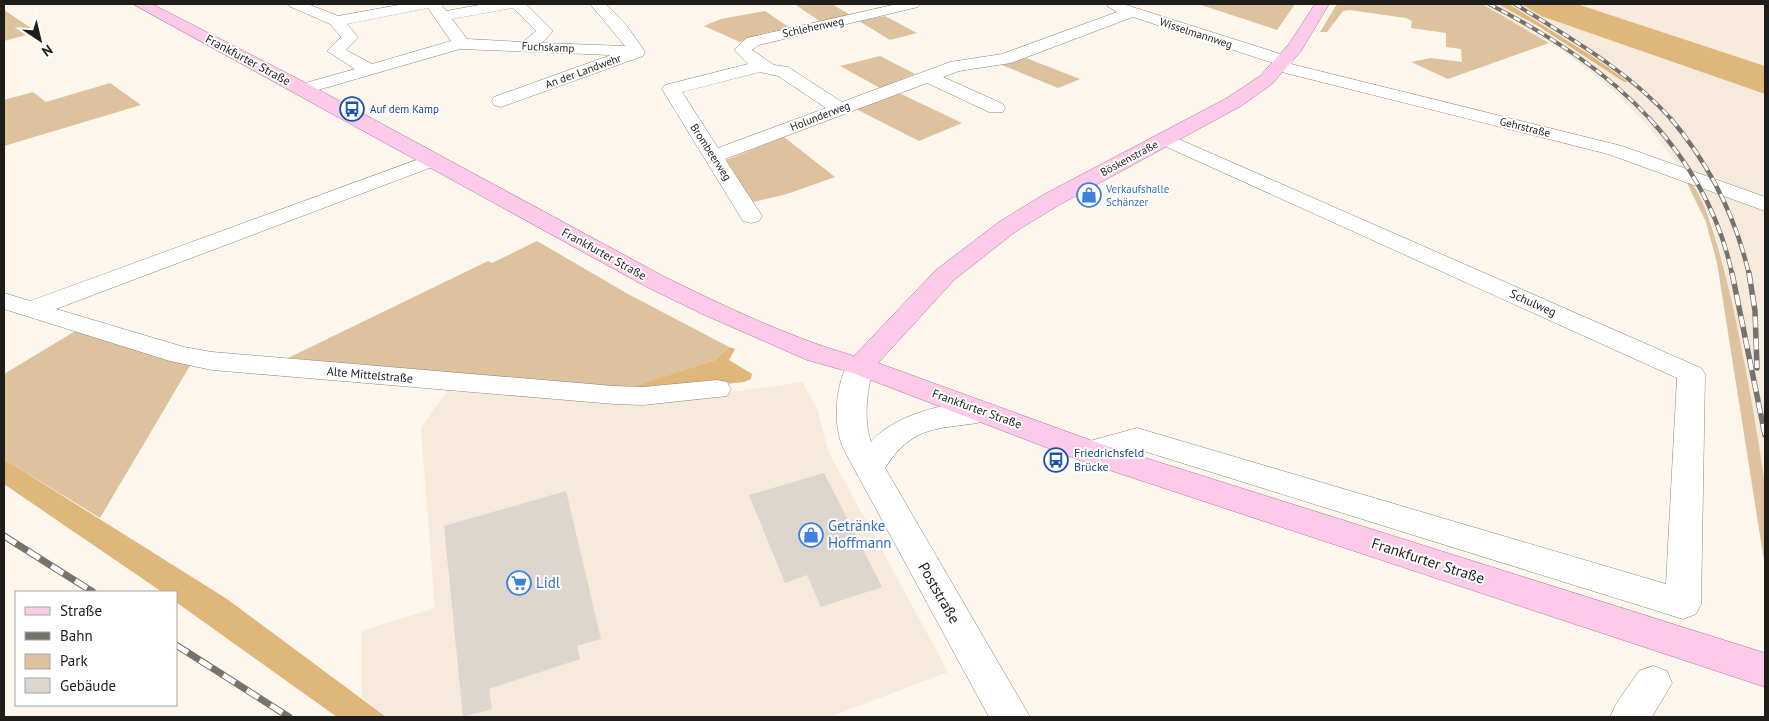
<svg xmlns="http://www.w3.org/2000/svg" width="1769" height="721" font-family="'PT Sans',sans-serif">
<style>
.built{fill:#f5eadb}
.green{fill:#ddc29d}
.forest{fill:#e0b77b}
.building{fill:#dcd6ce}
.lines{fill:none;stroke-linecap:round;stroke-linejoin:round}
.minor-casing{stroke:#8b867e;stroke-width:1}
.major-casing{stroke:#af7697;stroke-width:1}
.minor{fill:#fff;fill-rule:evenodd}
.major{fill:#fecae9;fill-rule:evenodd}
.rail-far3-casing{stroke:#76736d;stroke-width:4}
.rail-far2-casing{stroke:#76736d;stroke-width:4.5}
.rail-far1-casing{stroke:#76736d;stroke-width:5.5}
.rail-casing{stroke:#76736d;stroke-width:7}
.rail-far3{stroke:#fff;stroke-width:2.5;stroke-dasharray:7;stroke-linecap:butt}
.rail-far2{stroke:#fff;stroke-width:3;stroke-dasharray:9;stroke-linecap:butt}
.rail-far1{stroke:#fff;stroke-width:4;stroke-dasharray:11;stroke-linecap:butt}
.rail{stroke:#fff;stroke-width:5;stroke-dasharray:14;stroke-linecap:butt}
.labels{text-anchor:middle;stroke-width:4;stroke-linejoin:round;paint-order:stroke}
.far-street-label{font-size:11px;fill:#1f1d1a;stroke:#fff}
.far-transit-label{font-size:11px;fill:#164399;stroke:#fff;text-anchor:start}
.far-shop-label{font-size:11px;fill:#366cbe;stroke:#fff;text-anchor:start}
.street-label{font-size:12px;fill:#1f1d1a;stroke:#fff}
.transit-label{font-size:12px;fill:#164399;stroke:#fff;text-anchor:start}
.near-shop-label{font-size:15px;fill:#366cbe;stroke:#fff;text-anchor:start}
.near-street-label{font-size:15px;fill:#1f1d1a;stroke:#fff}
</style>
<rect width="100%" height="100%" fill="#fcf6ed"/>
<path class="built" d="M 1482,4 L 1498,4 L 1509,9 L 1624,82 L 1592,56 L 1509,4 L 1521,4 L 1541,16 L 1765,94 L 1765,200 L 1724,185 L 1726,191 L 1765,206 L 1765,486 L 1725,270 L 1713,226 L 1697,187 L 1684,177 L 1672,157 L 1647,125 L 1619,96 L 1587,69 L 1554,45 Z
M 1577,4 L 1765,4 L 1765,66 Z
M 802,382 L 817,408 L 828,451 L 948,672 L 829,717 L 386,717 L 362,697 L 361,631 L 435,608 L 421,428 L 450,387 L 651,404 Z"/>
<path class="green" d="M 802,4 L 832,4 L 850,15 L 821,22 L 796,5 Z
M 1198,4 L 1295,4 L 1277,30 Z
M 1337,4 L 1482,4 L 1549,43 L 1448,79 L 1411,62 L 1431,58 L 1462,62 L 1461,49 L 1446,47 L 1446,33 L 1411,28 L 1412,21 L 1406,18 L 1349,10 L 1343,11 L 1327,32 L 1320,32 Z
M 4,10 L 37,32 L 4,41 Z
M 765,11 L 790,28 L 760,34 L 740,42 L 704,26 L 721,19 Z
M 885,16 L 917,33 L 890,40 L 859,21 Z
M 880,56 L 915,74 L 880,88 L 840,66 Z
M 1026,58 L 1080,79 L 1058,88 L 1002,65 Z
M 110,83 L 141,105 L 4,146 L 4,100 L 33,92 L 46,102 Z
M 899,93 L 962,123 L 919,141 L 856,109 Z
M 784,137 L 835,177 L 787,194 L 754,202 L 749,199 L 726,160 Z
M 1684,177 C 1719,188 1759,440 1765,484 C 1768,511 1765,540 1765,567 L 1717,263 L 1706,222 Z
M 537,241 L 628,294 L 729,347 L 715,360 L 635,387 L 649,391 L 288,358 L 488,261 L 492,263 Z
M 77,330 L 191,364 L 100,518 L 4,459 L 4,374 Z"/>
<path class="forest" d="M 1498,4 L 1509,4 L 1592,56 L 1628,82 L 1624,82 L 1538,26 Z
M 1521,4 L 1577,4 L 1765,66 L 1765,94 L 1541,16 Z
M 729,347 L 735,349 L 729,360 L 752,374 L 751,379 L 744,382 L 667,390 L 633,387 L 715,360 Z
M 4,459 L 227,599 L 386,717 L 337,717 L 176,602 L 176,592 L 162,592 L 4,484 Z"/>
<path class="building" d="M 824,473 L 882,587 L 821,607 L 807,575 L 785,583 L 749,495 Z
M 566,491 L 601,639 L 577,646 L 580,659 L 489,689 L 492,709 L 463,717 L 444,526 Z"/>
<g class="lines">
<g class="minor-casing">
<path id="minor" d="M 288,4 L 308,4 L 338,16 L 404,4 L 441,4 L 446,11 L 485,4 L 526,4 L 553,31 L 542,43 L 625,46 L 590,4 L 606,4 L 627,26 L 645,52 L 643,56 L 501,107 L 494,105 L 492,101 L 494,97 L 611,55 L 460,49 L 304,94 L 298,93 L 295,89 L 298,85 L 355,69 L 327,51 L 341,37 L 330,24 L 291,7 ZM 428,8 L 451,41 L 372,64 L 346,50 L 358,37 L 347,24 ZM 513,8 L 536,31 L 523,42 L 467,39 L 452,19 Z
M 897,4 L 921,4 L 918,7 L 759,45 L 752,50 L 774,65 L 788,67 L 842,102 L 950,62 L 1002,54 L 1117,12 L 1107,6 L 1109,4 L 1123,4 L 1290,57 L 1293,61 L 1291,64 L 1622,146 L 1765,197 L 1765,211 L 1608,154 L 1274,70 L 1271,66 L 1273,63 L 1133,17 L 1011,63 L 959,71 L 943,77 L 1003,104 L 1005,108 L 1003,112 L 989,112 L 927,83 L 725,159 L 762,216 L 759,221 L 751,223 L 743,221 L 662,89 L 665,85 L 748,64 L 734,50 L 747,38 ZM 760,72 L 778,76 L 826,108 L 718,148 L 682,92 Z
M 1165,133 L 1701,368 L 1705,374 L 1701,604 L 1696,614 L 1683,619 L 1137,449 L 1090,463 L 1079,460 L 1075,452 L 1079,444 L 1137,428 L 1666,584 L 1677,378 L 1158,143 L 1155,139 L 1158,135 Z
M 433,154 L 440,156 L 443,160 L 440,164 L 56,309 L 184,347 L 212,352 L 614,386 L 643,387 L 717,380 L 727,382 L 731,389 L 727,396 L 643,405 L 614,404 L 212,370 L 170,361 L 4,309 L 4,293 L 30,301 Z
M 860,357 L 870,360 L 874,366 C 867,390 863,417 871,442 C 893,414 961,396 995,405 L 1000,412 L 995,419 C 947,432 917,418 885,468 L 1030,717 L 989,717 L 844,450 C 832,425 835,383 850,360 Z
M 1653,666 L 1667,671 L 1672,683 L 1652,717 L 1610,717 L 1616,704 L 1639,671 Z"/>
</g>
<g class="major-casing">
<path id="major" d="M 133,4 L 152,4 L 310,85 L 663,276 C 724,306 788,337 854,356 L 936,270 L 999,222 L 1043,195 L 1227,98 L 1260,76 L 1289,44 L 1315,4 L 1329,4 L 1301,51 L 1272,84 L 1241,106 L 1059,205 L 1015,232 L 954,280 L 878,363 L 1101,444 L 1765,653 L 1765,687 L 1079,460 L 850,372 L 807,360 L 700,313 L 645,286 Z"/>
</g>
<use href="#minor" class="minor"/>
<use href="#major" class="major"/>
<g class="rail-far3-casing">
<path id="rail-far3" d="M 1489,4 C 1549,35 1605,70 1651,120
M 1515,4 C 1570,38 1629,71 1672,120"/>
</g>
<g class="rail-far2-casing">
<path id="rail-far2" d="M 1650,119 C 1690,163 1720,216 1732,274
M 1671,119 C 1710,165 1735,215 1749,274"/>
</g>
<g class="rail-far1-casing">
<path id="rail-far1" d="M 1732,273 L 1765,435
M 1749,273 L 1755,311 L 1757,368"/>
</g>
<g class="rail-casing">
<path id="rail" d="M 4,536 L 93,592
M 176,645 L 289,717"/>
</g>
<use href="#rail-far3" class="rail-far3"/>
<use href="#rail-far2" class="rail-far2"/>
<use href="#rail-far1" class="rail-far1"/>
<use href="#rail" class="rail"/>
</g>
<defs>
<g id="bus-ring" transform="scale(1.25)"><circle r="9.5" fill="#fff" stroke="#1a4fb4" stroke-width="1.5"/><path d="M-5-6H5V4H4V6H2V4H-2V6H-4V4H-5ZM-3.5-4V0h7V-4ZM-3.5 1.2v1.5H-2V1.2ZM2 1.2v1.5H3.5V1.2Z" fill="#1a4fb4"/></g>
<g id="shop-ring" transform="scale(1.25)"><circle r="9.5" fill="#fff" stroke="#3f7fe0" stroke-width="1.5"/><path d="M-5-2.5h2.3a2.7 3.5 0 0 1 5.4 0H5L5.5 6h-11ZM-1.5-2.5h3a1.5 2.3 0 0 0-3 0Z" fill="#3f7fe0"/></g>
<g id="supermarket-ring" transform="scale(1.25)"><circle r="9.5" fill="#fff" stroke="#3f7fe0" stroke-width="1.5"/><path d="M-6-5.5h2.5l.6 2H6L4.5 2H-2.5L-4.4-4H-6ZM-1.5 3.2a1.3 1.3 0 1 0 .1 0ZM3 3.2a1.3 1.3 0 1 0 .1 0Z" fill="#3f7fe0"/></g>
</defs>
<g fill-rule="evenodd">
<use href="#bus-ring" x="352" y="109"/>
<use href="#shop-ring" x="1089" y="195"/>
<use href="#bus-ring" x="1056" y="460"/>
<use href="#shop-ring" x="811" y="535"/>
<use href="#supermarket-ring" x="519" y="583"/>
</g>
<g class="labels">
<g class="far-street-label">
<text transform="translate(813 27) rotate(-12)" y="4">Schlehenweg</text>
<text transform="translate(1196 33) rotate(18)" y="4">Wisselmannweg</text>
<text transform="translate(548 47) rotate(3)" y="4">Fuchskamp</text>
<text transform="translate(583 71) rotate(-20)" y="4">An der Landwehr</text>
<text transform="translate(820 116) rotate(-21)" y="4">Holunderweg</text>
<text transform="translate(1525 127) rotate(14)" y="4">Gehrstraße</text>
<text transform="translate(711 152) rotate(57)" y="4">Brombeerweg</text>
<text transform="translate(1129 158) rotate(-28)" y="4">Böskenstraße</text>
</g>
<g class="far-transit-label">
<text x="370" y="113">Auf dem Kamp</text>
</g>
<g class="far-shop-label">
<text x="1106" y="193">Verkaufshalle<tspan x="1106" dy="13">Schänzer</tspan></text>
</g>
<g class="street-label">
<text transform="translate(248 60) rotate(28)" y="4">Frankfurter Straße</text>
<text transform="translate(604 254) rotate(29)" y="4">Frankfurter Straße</text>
<text transform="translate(1533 303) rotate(24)" y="4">Schulweg</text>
<text transform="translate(370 375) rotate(5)" y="4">Alte Mittelstraße</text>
<text transform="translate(977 409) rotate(20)" y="4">Frankfurter Straße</text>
</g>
<g class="transit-label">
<text x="1074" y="457">Friedrichsfeld<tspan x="1074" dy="14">Brücke</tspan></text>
</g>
<g class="near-shop-label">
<text x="828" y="531">Getränke<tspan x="828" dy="17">Hoffmann</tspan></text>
<text x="536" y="588">Lidl</text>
</g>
<g class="near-street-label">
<text transform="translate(1428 561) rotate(18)" y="5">Frankfurter Straße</text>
<text transform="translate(939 593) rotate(60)" y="5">Poststraße</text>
</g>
</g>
<rect width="1769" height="721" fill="none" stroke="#1f1d1a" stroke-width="10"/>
<rect x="15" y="591" width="162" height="115" fill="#ffffff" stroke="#a5a5a3"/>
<rect x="25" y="607" width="25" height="8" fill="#fecae9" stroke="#a5a5a3"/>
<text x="60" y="616" font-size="15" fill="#1f1d1a">Straße</text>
<rect x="25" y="632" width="25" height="8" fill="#76736d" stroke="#a5a5a3"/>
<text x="60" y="641" font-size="15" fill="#1f1d1a">Bahn</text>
<rect x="25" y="654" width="25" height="15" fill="#ddc29d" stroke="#a5a5a3"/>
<text x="60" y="666" font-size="15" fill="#1f1d1a">Park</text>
<rect x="25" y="678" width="25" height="15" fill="#dcd6ce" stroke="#a5a5a3"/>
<text x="60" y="691" font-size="15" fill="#1f1d1a">Gebäude</text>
<g transform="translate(40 40) rotate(145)" stroke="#ffffff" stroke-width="4" paint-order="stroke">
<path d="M0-4L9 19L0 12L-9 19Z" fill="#1f1d1a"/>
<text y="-8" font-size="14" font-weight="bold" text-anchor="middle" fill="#1f1d1a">N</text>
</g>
</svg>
